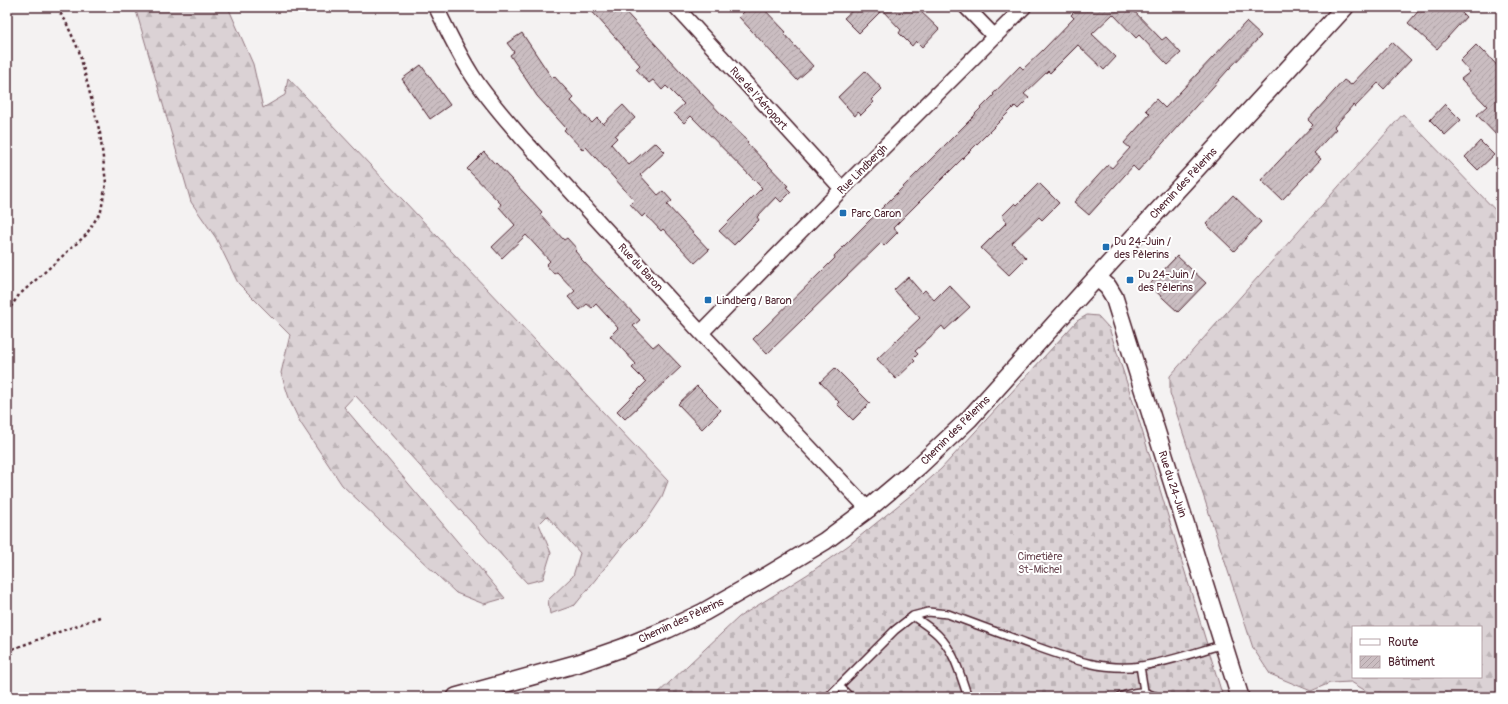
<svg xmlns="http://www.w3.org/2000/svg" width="1508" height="704" font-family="Pangolin,sans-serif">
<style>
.forest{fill:url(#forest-firs);stroke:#927880;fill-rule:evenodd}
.cemetery{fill:url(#cemetery-stones);stroke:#927880}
.building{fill:url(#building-hatch);stroke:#4a1f2b}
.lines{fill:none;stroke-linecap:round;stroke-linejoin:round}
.service-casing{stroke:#4a1f2b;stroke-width:10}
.minor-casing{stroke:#4a1f2b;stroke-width:17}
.tertiary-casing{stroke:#4a1f2b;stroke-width:20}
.path{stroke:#4a1f2b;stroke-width:2.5;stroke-dasharray:3 3;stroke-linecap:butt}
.service{stroke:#fff;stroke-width:7}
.minor{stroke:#fff;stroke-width:14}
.tertiary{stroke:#fff;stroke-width:17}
.poi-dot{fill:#1f6fb2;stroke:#fff;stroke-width:1.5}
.labels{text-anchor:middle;stroke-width:4;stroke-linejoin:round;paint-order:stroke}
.street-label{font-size:11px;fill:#4a1f2b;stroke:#fff}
.poi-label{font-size:11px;fill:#4a1f2b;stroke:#fff;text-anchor:start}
.park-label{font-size:11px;fill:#6e4c56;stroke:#fff}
</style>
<defs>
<pattern id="forest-firs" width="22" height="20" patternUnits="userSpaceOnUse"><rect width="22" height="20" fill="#dbd2d5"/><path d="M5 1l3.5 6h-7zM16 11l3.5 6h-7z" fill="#bdb4b7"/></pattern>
<pattern id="cemetery-stones" width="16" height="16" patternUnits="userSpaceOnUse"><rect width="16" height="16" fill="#dbd2d5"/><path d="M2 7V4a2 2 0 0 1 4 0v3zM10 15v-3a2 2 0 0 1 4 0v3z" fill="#bdb4b7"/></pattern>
<pattern id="building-hatch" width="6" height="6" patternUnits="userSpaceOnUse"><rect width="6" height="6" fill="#cabdc1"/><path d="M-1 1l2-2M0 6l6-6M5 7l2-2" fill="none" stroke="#afa2a6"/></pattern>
</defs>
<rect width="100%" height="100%" fill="#f4f2f2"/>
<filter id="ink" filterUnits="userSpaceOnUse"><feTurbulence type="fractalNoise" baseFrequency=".025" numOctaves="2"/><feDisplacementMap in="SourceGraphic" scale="8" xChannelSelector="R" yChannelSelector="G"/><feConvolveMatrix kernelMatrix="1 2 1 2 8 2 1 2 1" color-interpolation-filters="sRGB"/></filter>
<g filter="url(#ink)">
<path class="forest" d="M 135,7 L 228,7 L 253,64 L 263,108 L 285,95 L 288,78 L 668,481 L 661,499 L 645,523 L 624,544 L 575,605 L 550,614 L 548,600 L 573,576 L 580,553 L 547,516 L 539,524 L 551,553 L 543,579 L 527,583 L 355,395 L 344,407 L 505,598 L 484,604 L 456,593 L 342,485 L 300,422 L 290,401 L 281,373 L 290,335 L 238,283 L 216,238 L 191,202 Z
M 1403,114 L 1501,216 L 1501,697 L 1372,697 L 1371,694 L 1351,682 L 1330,683 L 1311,691 L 1270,674 L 1253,648 L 1170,393 L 1170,376 ZM 1353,627 L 1481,627 L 1481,677 L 1353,677 Z"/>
<path class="cemetery" d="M 1087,315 L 1098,316 L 1109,328 L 1137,414 L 1223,697 L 654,697 L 739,617 L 808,574 L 849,545 L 916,491 L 941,469 L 1077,321 Z"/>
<path class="building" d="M 588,7 L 621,7 L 681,72 L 748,142 L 747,143 L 788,186 L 786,187 L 791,192 L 781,202 L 776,197 L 757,217 L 759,220 L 734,245 L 719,231 L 762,188 L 691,116 L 684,123 L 674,113 L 684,104 L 666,86 L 662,90 L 653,80 L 649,83 L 636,69 L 640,65 Z
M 749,7 L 762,7 L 786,32 L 784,34 L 813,66 L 797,80 L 739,17 Z
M 856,7 L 916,7 L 939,29 L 922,47 L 916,41 L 912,46 L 899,33 L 901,30 L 882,10 L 859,33 L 844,18 Z
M 1079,7 L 1130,7 L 1162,40 L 1166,37 L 1181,53 L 1168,65 L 1139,35 L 1136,38 L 1113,14 L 1092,34 L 1116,57 L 1104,70 L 1078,45 L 1050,73 L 1048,71 L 1024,94 L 1029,98 L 1018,109 L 1015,106 L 893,228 L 898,232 L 884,246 L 881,243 L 767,354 L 753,339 L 823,270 L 835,258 L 834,256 L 975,115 L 975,114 L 994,95 L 993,94 L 1020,66 L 1023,69 L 1043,50 L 1074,18 L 1071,15 Z
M 1422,7 L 1456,7 L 1466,17 L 1437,49 L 1408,23 Z
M 1246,22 L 1261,36 L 1228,70 L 1138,171 L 1133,166 L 1089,215 L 1074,202 L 1108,165 L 1112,168 L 1130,148 L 1124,143 L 1150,114 L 1146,110 L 1156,99 L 1165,108 Z
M 522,33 L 552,78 L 554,76 L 574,98 L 571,101 L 592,123 L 597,118 L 603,124 L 623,105 L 635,118 L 615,136 L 617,138 L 611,144 L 629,165 L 655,142 L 665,152 L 640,175 L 658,195 L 663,191 L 672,201 L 667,205 L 709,250 L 695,263 L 663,229 L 661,231 L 645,214 L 642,217 L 630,204 L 634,200 L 586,147 L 583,150 L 564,130 L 566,128 L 537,96 L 510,55 L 514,52 L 507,43 Z
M 1392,42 L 1411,60 L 1384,89 L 1378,83 L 1355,107 L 1353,105 L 1334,127 L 1336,129 L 1314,153 L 1321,159 L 1282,200 L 1261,180 L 1313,125 L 1308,120 L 1344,80 L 1351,85 Z
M 1476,45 L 1484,53 L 1485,52 L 1501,70 L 1501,140 L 1477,115 L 1487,106 L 1461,79 L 1470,72 L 1460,61 Z
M 421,65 L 450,105 L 430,119 L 402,79 Z
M 865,71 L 882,89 L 871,100 L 874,102 L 861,115 L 858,112 L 855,116 L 838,97 Z
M 1445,104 L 1461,120 L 1445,135 L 1430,120 Z
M 1480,141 L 1494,155 L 1478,170 L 1465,157 Z
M 484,152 L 495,164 L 496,163 L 542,212 L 540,214 L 564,240 L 567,238 L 577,249 L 575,251 L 582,259 L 581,259 L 640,320 L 633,326 L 653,347 L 658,343 L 681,367 L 625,419 L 617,411 L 646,382 L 632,368 L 636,364 L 610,336 L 618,328 L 596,304 L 592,308 L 587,304 L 580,310 L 568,297 L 575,291 L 557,272 L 554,274 L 546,265 L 550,261 L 526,235 L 502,258 L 492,247 L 515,225 L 499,207 L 501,204 L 467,169 Z
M 1039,183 L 1059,203 L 1042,220 L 1039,217 L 1012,243 L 1026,258 L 1009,275 L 981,248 L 1007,222 L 1002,216 L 1015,203 L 1017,205 Z
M 1233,195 L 1261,222 L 1234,251 L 1206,224 Z
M 1177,256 L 1206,283 L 1178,312 L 1149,285 Z
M 908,277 L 922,293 L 925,290 L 934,300 L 949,285 L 970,307 L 945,330 L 942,326 L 915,351 L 918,354 L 913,359 L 915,361 L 896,379 L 877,359 L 920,318 L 894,290 Z
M 835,368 L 870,403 L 853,420 L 837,404 L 839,402 L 820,382 Z
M 697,386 L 721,410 L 702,429 L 678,404 Z"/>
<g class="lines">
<g class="service-casing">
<path id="service" d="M 913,616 C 921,622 931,628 938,635 C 955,652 960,675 968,697
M 1140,666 L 1144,691
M 839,686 L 850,697
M 828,697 L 895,630 L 913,616 L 928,612 L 948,614 C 974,624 1000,633 1026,643 C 1063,656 1101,672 1141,666 C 1169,662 1196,652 1224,644
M 1120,697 C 1133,692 1143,689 1155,697"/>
</g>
<g class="minor-casing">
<path id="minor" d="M 436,7 C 447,30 458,53 472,75 C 486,97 504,117 521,137 L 701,333 L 868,509
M 676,7 L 842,189
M 966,7 L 994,36
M 701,333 L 842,189 L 1024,7"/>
</g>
<g class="tertiary-casing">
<path id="tertiary" d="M 1097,277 L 1108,287 L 1114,297 L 1240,697
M 456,697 L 579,663 L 622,648 L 668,629 L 704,612 L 760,580 L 825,541 L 868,509 L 919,466 L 969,419 L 1097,277 L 1345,7"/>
</g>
<path class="path" d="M 7,312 L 19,295 L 86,235 L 101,211 L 106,183 L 100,133 L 79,51 L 65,20 L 56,7
M 7,651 L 100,617"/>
<use href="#service" class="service"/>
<use href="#minor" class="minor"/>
<use href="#tertiary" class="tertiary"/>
</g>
</g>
<g class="poi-dot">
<rect x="839" y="209" width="8" height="8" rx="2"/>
<rect x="1102" y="243" width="8" height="8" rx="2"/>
<rect x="1126" y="276" width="8" height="8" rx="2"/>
<rect x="704" y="296" width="8" height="8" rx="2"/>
</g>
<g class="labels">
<g class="street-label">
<text transform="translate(759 98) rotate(48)" y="4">Rue de l'Aéroport</text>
<text transform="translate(862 169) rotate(-45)" y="4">Rue Lindbergh</text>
<text transform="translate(1183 183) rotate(-47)" y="4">Chemin des Pèlerins</text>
<text transform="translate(641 267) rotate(47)" y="4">Rue du Baron</text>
<text transform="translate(955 430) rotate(-45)" y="4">Chemin des Pèlerins</text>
<text transform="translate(1173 484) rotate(72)" y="4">Rue du 24-Juin</text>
<text transform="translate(681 620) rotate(-25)" y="4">Chemin des Pèlerins</text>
</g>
<g class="poi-label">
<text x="851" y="217">Parc Caron</text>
<text x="1114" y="245">Du 24-Juin /<tspan x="1114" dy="13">des Pèlerins</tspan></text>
<text x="1138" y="278">Du 24-Juin /<tspan x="1138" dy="13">des Pélerins</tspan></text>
<text x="716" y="304">Lindberg / Baron</text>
</g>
<g class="park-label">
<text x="1040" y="560">Cimetière<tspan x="1040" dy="13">St-Michel</tspan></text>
</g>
</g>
<rect width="1508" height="704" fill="none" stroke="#fff" stroke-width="24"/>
<rect x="12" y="12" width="1484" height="680" fill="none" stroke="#4a1f2b" stroke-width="1.5" filter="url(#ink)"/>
<rect x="1352" y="626" width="130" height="52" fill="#ffffff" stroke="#b7a5aa"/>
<rect x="1360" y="639" width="20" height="6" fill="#ffffff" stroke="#b7a5aa"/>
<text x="1388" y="646" font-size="12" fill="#4a1f2b">Route</text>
<rect x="1360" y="656" width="20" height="12" fill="url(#building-hatch)" stroke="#b7a5aa"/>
<text x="1388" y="666" font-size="12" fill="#4a1f2b">Bâtiment</text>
</svg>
